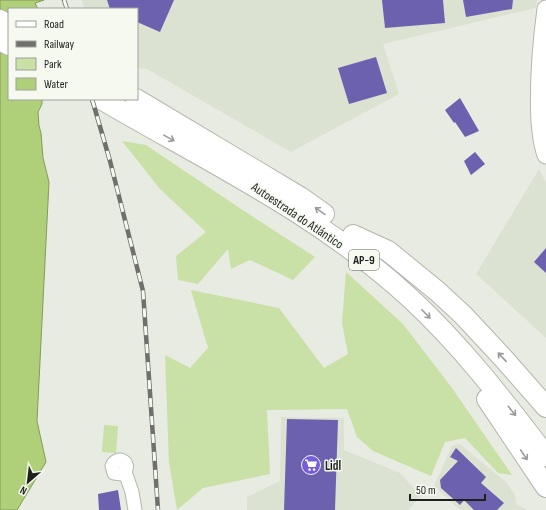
<svg xmlns="http://www.w3.org/2000/svg" width="546" height="510" font-family="'Sofia Sans Condensed',sans-serif">
<style>
.built{fill:#dbe2d2}
.green{fill:#c9e0a6}
.water{fill:#afcf79;stroke:#849a5d}
.building{fill:#6c61af}
.lines{fill:none;stroke-linecap:round;stroke-linejoin:round}
.minor-casing{stroke:#b2b6ad;stroke-width:15}
.major-casing{stroke:#b2b6ad;stroke-width:19}
.highway-casing{stroke:#b2b6ad;stroke-width:22}
.minor{stroke:#fff;stroke-width:13}
.major{stroke:#fff;stroke-width:17}
.highway{stroke:#fff;stroke-width:20}
.rail-casing{stroke:#6f706b;stroke-width:4.5}
.rail{stroke:#f5f9f0;stroke-width:3;stroke-dasharray:9;stroke-linecap:butt}
.oneway{stroke:#9a9b99}
.labels{text-anchor:middle;stroke-width:3;stroke-linejoin:round;paint-order:stroke}
.shield{fill:#f5f9f0;stroke:#5f615c;stroke-width:1}
.shield-label{font-size:12px;font-weight:bold;fill:#1f201d}
.street-label{font-size:13px;fill:#1f201d;stroke:#f5f9f0}
.poi-label{font-size:13px;font-weight:bold;fill:#1f201d;stroke:#f5f9f0;text-anchor:start}
</style>
<rect width="100%" height="100%" fill="#e8ebe2"/>
<path class="built" d="M 82,0 L 537,0 L 536,8 L 383,44 L 399,94 L 291,152 L 147,69 L 137,68 L 137,9 L 85,9 Z
M 539,169 L 546,182 L 546,338 L 476,274 Z
M 281,417 L 344,418 L 344,450 L 400,473 L 421,496 L 408,510 L 247,510 L 247,497 L 280,481 Z
M 460,444 L 506,482 L 515,495 L 516,504 L 528,510 L 460,510 L 434,486 L 452,446 Z"/>
<path class="green" d="M 122,141 L 146,145 L 241,209 L 315,257 L 293,280 L 250,260 L 231,269 L 228,249 L 198,284 L 178,280 L 176,256 L 206,232 L 160,189 Z
M 346,272 L 403,324 L 452,388 L 512,475 L 498,473 L 465,438 L 445,442 L 431,476 L 373,451 L 357,437 L 347,409 L 267,410 L 270,474 L 203,488 L 177,510 L 169,463 L 165,355 L 190,368 L 208,348 L 191,290 L 279,308 L 324,368 L 348,354 L 342,323 Z
M 104,425 L 118,426 L 116,453 L 102,452 Z"/>
<path class="water" d="M 0,0 L 44,0 L 35,3 L 38,9 L 9,9 L 9,99 L 42,99 L 42,104 L 38,112 L 39,126 L 41,133 L 43,158 L 49,182 L 37,421 L 46,462 L 17,510 L 0,510 Z"/>
<path class="building" d="M 107,0 L 174,0 L 160,32 L 137,22 L 137,9 L 110,9 Z
M 382,0 L 443,0 L 445,23 L 385,28 Z
M 463,0 L 513,0 L 512,9 L 466,17 Z
M 376,57 L 387,93 L 349,104 L 338,68 Z
M 460,98 L 479,131 L 465,137 L 455,122 L 454,123 L 445,110 Z
M 475,152 L 485,164 L 471,175 L 464,161 Z
M 546,248 L 546,273 L 534,262 Z
M 287,419 L 338,420 L 335,510 L 284,510 Z
M 456,448 L 486,477 L 481,483 L 504,503 L 497,510 L 474,510 L 464,500 L 460,505 L 441,488 L 440,480 L 458,461 L 450,457 Z
M 118,490 L 121,510 L 99,510 L 98,494 Z"/>
<g class="lines">
<g class="minor-casing">
<path id="minor" d="M 125,472 L 122,474 L 114,473 L 112,466 C 117,455 131,461 125,472 L 132,492 L 135,510"/>
</g>
<g class="major-casing">
<path id="major" d="M 546,9 C 541,46 538,84 540,122 C 541,133 542,145 546,155"/>
</g>
<g class="highway-casing">
<path id="highway" d="M 0,20 L 9,26
M 0,40 L 9,45
M 101,99 C 207,161 319,214 410,298 C 461,345 504,401 546,456
M 136,99 L 300,197 L 324,214
M 353,235 L 388,251 L 437,291 L 463,315 L 504,359 L 546,407
M 487,399 L 546,487"/>
</g>
<use href="#minor" class="minor"/>
<use href="#major" class="major"/>
<use href="#highway" class="highway"/>
<g class="rail-casing">
<path id="rail" d="M 64,0 L 67,9
M 92,99 L 110,161 L 143,291 L 158,510"/>
</g>
<use href="#rail" class="rail"/>
</g>
<defs><path id="oneway-shaft" d="M-6 0H5M1.5-3L5.5 0L1.5 3" fill="none" stroke-width="1.6" stroke-linecap="round" stroke-linejoin="round"/></defs>
<g class="oneway">
<use href="#oneway-shaft" transform="translate(169 138) rotate(29)"/>
<use href="#oneway-shaft" transform="translate(320 211) rotate(-145)"/>
<use href="#oneway-shaft" transform="translate(426 314) rotate(45)"/>
<use href="#oneway-shaft" transform="translate(502 357) rotate(-133)"/>
<use href="#oneway-shaft" transform="translate(512 411) rotate(51)"/>
<use href="#oneway-shaft" transform="translate(524 455) rotate(56)"/>
</g>
<defs>
<g id="supermarket-disc" transform="scale(1)"><circle r="9.5" fill="#755ed8" stroke="#f5f9f0"/><path d="M-6-5.5h2.5l.6 2H6L4.5 2H-2.5L-4.4-4H-6ZM-1.5 3.2a1.3 1.3 0 1 0 .1 0ZM3 3.2a1.3 1.3 0 1 0 .1 0Z" fill="#fff"/></g>
</defs>
<g fill-rule="evenodd">
<use href="#supermarket-disc" x="311" y="465"/>
</g>
<g class="labels">
<rect class="shield" x="349" y="250" width="30" height="20" rx="3"/>
<g class="shield-label">
<text x="364" y="264">AP-9</text>
</g>
<g class="street-label">
<text transform="translate(298 215) rotate(34)" y="5">Autoestrada do Atlántico</text>
</g>
<g class="poi-label">
<text x="325" y="470">Lidl</text>
</g>
</g>
<rect x="8" y="8" width="130" height="92" fill="#f5f9f0" stroke="#9fa29c"/>
<rect x="16" y="21" width="20" height="6" fill="#ffffff" stroke="#9fa29c"/>
<text x="44" y="28" font-size="12" fill="#1f201d">Road</text>
<rect x="16" y="41" width="20" height="6" fill="#6f706b" stroke="#9fa29c"/>
<text x="44" y="48" font-size="12" fill="#1f201d">Railway</text>
<rect x="16" y="58" width="20" height="12" fill="#c9e0a6" stroke="#9fa29c"/>
<text x="44" y="68" font-size="12" fill="#1f201d">Park</text>
<rect x="16" y="78" width="20" height="12" fill="#afcf79" stroke="#9fa29c"/>
<text x="44" y="88" font-size="12" fill="#1f201d">Water</text>
<g transform="translate(28 482) rotate(208)" stroke="#f5f9f0" stroke-width="3" paint-order="stroke">
<path d="M0-3L7 15L0 10L-7 15Z" fill="#1f201d"/>
<text y="-6" font-size="11" font-weight="bold" text-anchor="middle" fill="#1f201d">N</text>
</g>
<path d="M410 494v6h75v-6" fill="none" stroke="#1f201d" stroke-width="2"/>
<text x="416" y="494" font-size="12" fill="#1f201d" stroke="#f5f9f0" stroke-width="3" paint-order="stroke">50 m</text>
</svg>
